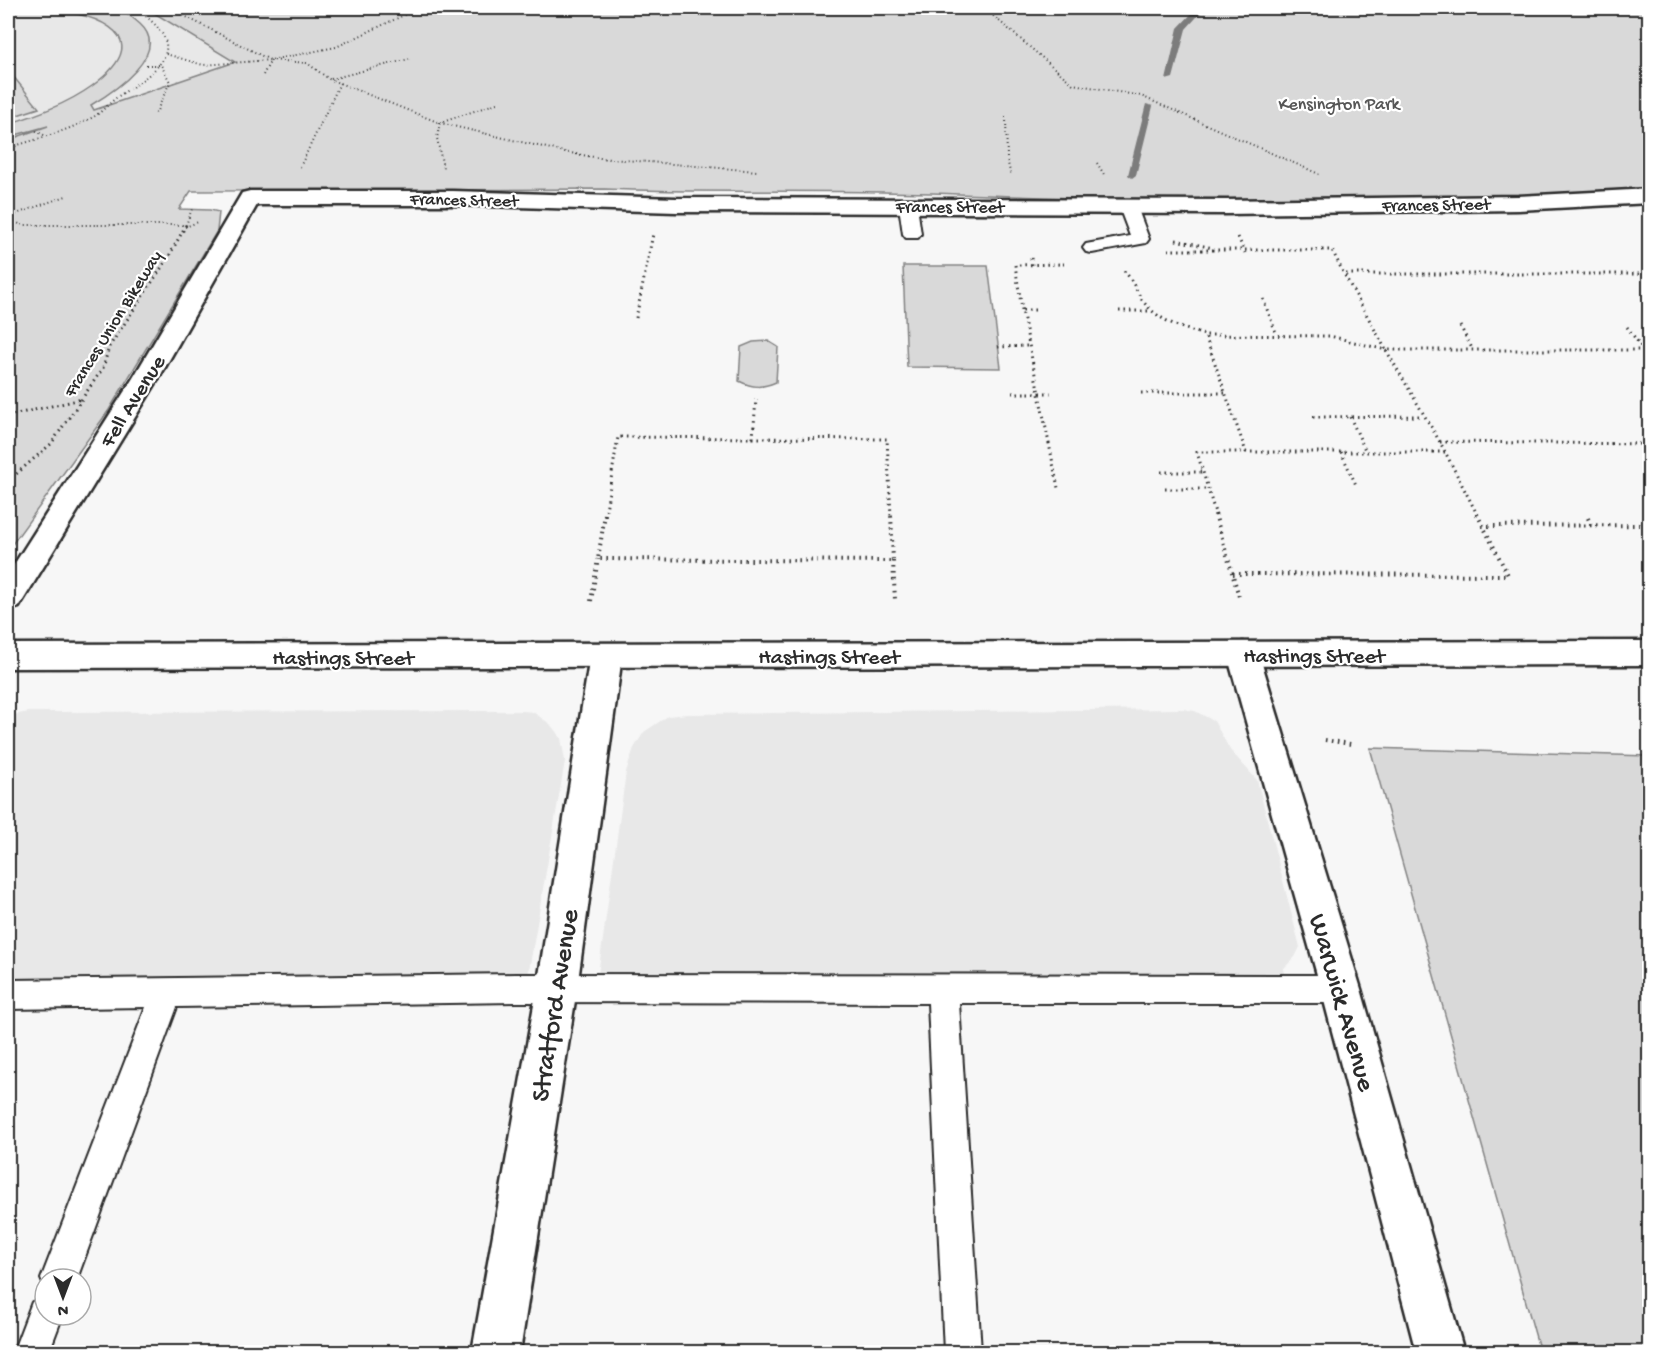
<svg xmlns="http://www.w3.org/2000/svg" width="1657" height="1360" font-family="'Gochi Hand',sans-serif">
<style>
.built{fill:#e8e8e8}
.green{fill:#d9d9d9;stroke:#828282;stroke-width:1.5}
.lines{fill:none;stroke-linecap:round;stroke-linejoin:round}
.stream{fill:#7b7b7b;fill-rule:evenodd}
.lane-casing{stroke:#2b2b2b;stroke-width:4}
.street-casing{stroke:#2b2b2b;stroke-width:5}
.primary-casing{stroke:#2b2b2b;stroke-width:5}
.path-far2{stroke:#2b2b2b;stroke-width:2;stroke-dasharray:1 3;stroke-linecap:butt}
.path-far1{stroke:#2b2b2b;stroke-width:3;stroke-dasharray:1.5 4;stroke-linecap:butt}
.path{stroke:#2b2b2b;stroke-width:4;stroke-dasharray:1.5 4.5;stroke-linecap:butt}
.lane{fill:#fff;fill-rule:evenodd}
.street{fill:#fff;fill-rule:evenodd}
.primary{fill:#fff;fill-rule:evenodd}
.labels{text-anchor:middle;stroke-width:4.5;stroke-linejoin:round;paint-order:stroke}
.far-park-label{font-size:18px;fill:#565656;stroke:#fff}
.far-street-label{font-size:18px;fill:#2b2b2b;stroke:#fff}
.street-label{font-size:22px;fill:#2b2b2b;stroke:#fff}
.near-street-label{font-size:27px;fill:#2b2b2b;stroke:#fff}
</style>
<rect width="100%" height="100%" fill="#f7f7f7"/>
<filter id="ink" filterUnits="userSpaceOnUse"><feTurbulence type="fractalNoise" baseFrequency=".0167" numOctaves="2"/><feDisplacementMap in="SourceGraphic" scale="12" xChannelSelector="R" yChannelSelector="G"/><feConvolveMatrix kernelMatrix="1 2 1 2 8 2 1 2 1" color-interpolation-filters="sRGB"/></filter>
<g filter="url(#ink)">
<path class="built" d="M 8,8 L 146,8 L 236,62 L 8,140 Z
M 1183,709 L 1195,711 L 1214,721 L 1230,750 L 1257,780 L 1300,947 L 1295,957 L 1283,969 L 1288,989 L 596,989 L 626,772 L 634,748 L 644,732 L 668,716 L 687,714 Z
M 523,711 L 533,712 L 550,724 L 561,738 L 565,761 L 526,988 L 8,994 L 8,716 L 29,712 Z"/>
<path class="green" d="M 34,8 C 59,8 87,4 112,8 C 123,9 132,17 140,24 C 172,53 113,92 91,105 L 94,110 L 235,62 L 146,8 L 1649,8 L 1649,187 C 1474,202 1296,201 1119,199 C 1040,198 961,193 883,192 C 790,190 697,193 604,189 L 191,191 L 179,209 L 210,210 L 219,212 L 217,231 L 109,410 L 8,550 L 8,140 L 48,126 L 8,137 L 8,124 C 36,115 67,104 92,86 C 167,31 83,10 34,8 Z
M 8,70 L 39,108 L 8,118 Z
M 903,266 L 988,266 L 1001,368 L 907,367 Z
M 768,341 L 778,347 L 776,382 C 762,388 753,388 739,381 L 741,347 L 753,342 Z
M 1370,748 L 1649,756 L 1649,1352 L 1540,1352 Z"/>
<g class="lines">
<path class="stream" d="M 1197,8 L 1205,8 L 1186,29 L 1173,78 L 1166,80 L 1178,28 Z
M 1146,104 L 1153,106 L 1136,175 L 1132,178 L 1128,175 Z"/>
<g class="lane-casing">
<path id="lane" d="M 908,201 L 914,202 L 917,206 L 921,234 L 918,238 L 906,238 L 903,234 L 899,206 L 902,202 Z
M 1128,202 L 1134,203 L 1137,207 L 1149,239 L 1146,243 L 1092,253 L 1086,252 L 1083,248 L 1086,244 L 1130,236 L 1119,207 L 1122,203 Z
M 516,974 L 1341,975 L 1352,979 L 1356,989 L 1352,999 L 1341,1003 L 959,1003 L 981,1352 L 944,1352 L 928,1003 L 516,1002 L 177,1007 L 77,1279 L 45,1279 L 45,1288 L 41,1279 L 146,1007 L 8,1009 L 8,980 Z
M 45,1297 L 45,1315 L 63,1315 L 49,1352 L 13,1352 L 32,1302 Z"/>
</g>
<g class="street-casing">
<path id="street" d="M 1650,189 L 1650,203 L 1518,210 L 1226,214 L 676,212 L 453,205 L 257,205 L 159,378 L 19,607 L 8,610 L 8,574 L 133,378 L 242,193 L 250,191 L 453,191 L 676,198 L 1226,200 L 1518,196 Z
M 1243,642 L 1254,645 L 1259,654 L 1361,989 L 1464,1352 L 1416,1352 L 1321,989 L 1227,654 L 1232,645 Z
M 606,644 L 617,647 L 622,656 L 577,988 L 520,1352 L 472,1352 L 537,988 L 590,656 L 595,647 Z"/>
</g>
<g class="primary-casing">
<path id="primary" d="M 1650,641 L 1650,665 L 8,668 L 8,644 Z"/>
</g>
<path class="path-far2" d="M 169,8 L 270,60
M 984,8 L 1073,84 L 1141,96 L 1319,174
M 166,54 L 203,65 L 271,60 L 336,47 L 419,8
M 146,65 L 161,65 L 170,82 L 155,115
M 263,75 L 271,60 L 307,63 L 329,79 L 440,123 L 437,138 L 443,168
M 331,79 L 409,59
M 497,103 L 440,123 L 564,152 L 600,158 L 757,171
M 1006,117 L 1007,159 L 1011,176
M 36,131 L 46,136
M 8,148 C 37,139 69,131 95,116 C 104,110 111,101 120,95 C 163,67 191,47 135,8
M 1097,163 L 1105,176
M 300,167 L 340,83
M 8,217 L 21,225 L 186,225 L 192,209
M 8,217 L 66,196
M 185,227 L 198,222"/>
<path class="path-far1" d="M 1238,237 L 1245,253
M 1176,240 L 1213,248
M 1168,250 L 1332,250 L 1344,274
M 1031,258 L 1032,265
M 1124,271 C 1132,279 1136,290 1142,300 C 1158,321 1181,328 1205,335
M 1650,274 L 1344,274 L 1386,350 L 1650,350
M 1263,299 L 1277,335
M 1022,310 L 1015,265 L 1064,264
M 1035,310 L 1022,310 L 1058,488
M 1119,311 L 1151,311
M 636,318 L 653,234
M 1460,326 L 1473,350
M 1627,327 L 1643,349
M 998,347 L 1029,346
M 1012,393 L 1051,393
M 1141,393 L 1225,393
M 8,416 L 82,399
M 1313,417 L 1423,416
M 1350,417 L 1366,452
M 753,438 L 887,439 L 891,516
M 753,438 L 756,399
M 1440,442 L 1650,444
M 1341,452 L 1357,487
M 1445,452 L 1246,452 L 1205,335 L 1330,336 L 1386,350 L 1440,442 L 1478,516
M 1161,472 L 1203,472
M 8,481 L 51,444 L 103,368 L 109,347 L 168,258 L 186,225
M 1165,489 L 1208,489
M 605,516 L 618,437 L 753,438
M 1216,516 L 1197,452 L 1246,452"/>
<path class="path" d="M 605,514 L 598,559 L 893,561 L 891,514
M 1215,514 L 1240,600
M 1588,518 L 1591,525
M 1482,526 L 1650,525
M 893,561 L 895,600
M 1233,574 L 1508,575 L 1477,514
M 591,601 L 598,559
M 1325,740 L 1351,744"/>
<use href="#lane" class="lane"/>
<use href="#street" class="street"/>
<use href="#primary" class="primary"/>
</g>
</g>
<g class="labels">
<g class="far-park-label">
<text x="1339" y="109">Kensington Park</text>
</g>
<g class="far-street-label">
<text transform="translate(464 199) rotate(1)" y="6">Frances Street</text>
<text transform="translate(1436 204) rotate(-1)" y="6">Frances Street</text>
<text x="950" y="212">Frances Street</text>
<text transform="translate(112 323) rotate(-58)" y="6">Frances Union Bikeway</text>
</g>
<g class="street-label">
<text transform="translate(131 400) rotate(-58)" y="8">Fell Avenue</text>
<text x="1314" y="662">Hastings Street</text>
<text x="829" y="663">Hastings Street</text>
<text x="343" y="664">Hastings Street</text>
</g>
<g class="near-street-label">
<text transform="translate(1344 1002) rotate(74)" y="9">Warwick Avenue</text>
<text transform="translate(553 1005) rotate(-81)" y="9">Stratford Avenue</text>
</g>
</g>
<rect width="1657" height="1360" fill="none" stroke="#fff" stroke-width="30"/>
<rect x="15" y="15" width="1627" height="1330" fill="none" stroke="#2b2b2b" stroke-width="2" filter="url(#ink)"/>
<g transform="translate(63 1297) rotate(180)"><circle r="28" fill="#ffffff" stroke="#aaaaaa" stroke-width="1.5"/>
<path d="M0-4.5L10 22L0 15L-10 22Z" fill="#2b2b2b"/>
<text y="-9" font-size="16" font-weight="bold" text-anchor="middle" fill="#2b2b2b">N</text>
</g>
</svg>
